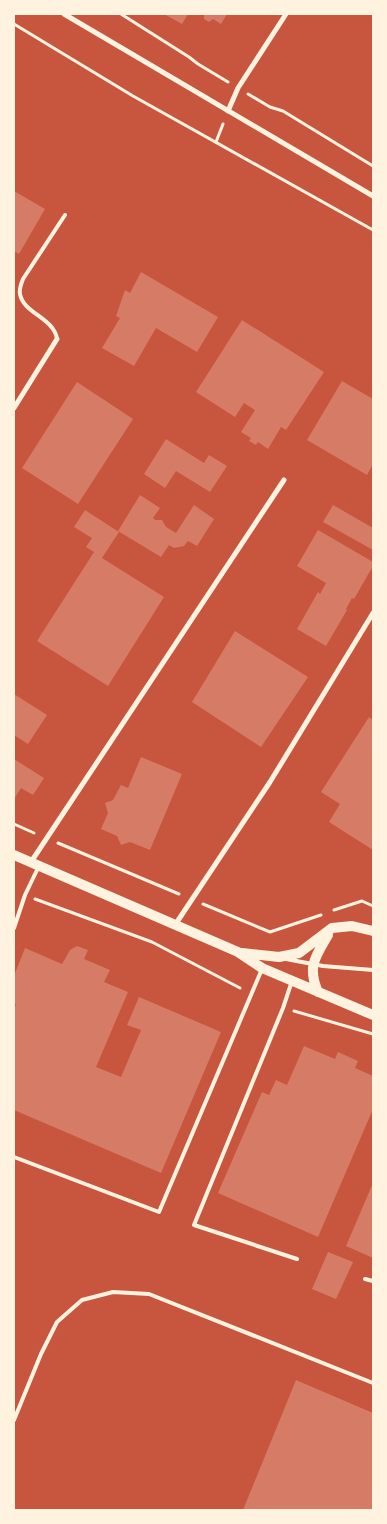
<svg xmlns="http://www.w3.org/2000/svg" width="387" height="1524" font-family="'Golos Text',sans-serif">
<style>
.building{fill:#d67c66}
.lines{fill:none;stroke-linecap:round;stroke-linejoin:round}
.path{stroke:#fff3e0;stroke-width:3}
.service{stroke:#fff3e0;stroke-width:4}
.minor{stroke:#fff3e0;stroke-width:5}
.secondary{stroke:#fff3e0;stroke-width:10}
</style>
<rect width="100%" height="100%" fill="#c8553d"/>
<path class="building" d="M 164,14 L 188,14 L 182,24 Z
M 204,14 L 227,14 L 221,24 L 213,19 L 209,22 L 204,19 Z
M 14,191 L 45,209 L 19,254 L 14,251 Z
M 141,272 L 218,317 L 197,352 L 156,328 L 134,366 L 102,348 L 120,318 L 116,316 L 125,290 L 130,293 Z
M 242,320 L 324,372 L 286,430 L 281,427 L 268,449 L 258,442 L 256,445 L 249,441 L 251,438 L 241,432 L 255,410 L 244,403 L 235,417 L 196,392 Z
M 342,381 L 373,399 L 373,464 L 367,475 L 307,440 Z
M 77,382 L 133,419 L 78,504 L 22,468 Z
M 166,439 L 204,463 L 209,455 L 227,466 L 210,492 L 176,471 L 165,488 L 144,474 Z
M 140,495 L 160,508 L 153,518 L 155,520 L 162,520 L 166,527 L 176,533 L 194,505 L 214,519 L 197,546 L 188,541 L 184,546 L 174,548 L 169,545 L 161,557 L 118,531 Z
M 333,505 L 373,528 L 373,550 L 323,522 Z
M 85,510 L 119,532 L 102,558 L 164,597 L 108,686 L 37,641 L 94,552 L 86,547 L 92,538 L 74,527 Z
M 318,530 L 373,562 L 373,566 L 354,599 L 352,598 L 346,609 L 347,610 L 326,646 L 297,629 L 318,592 L 320,594 L 326,583 L 297,566 Z
M 235,631 L 308,677 L 261,747 L 192,702 Z
M 14,694 L 47,715 L 28,744 L 14,735 Z
M 369,717 L 373,720 L 373,850 L 329,822 L 340,804 L 321,792 Z
M 141,757 L 182,774 L 150,850 L 130,842 L 121,845 L 117,836 L 101,829 L 108,813 L 105,803 L 113,800 L 121,785 L 128,788 Z
M 14,759 L 44,778 L 33,795 L 21,788 L 14,799 Z
M 77,946 L 88,950 L 84,959 L 110,970 L 104,982 L 128,992 L 96,1067 L 121,1077 L 141,1030 L 127,1025 L 139,997 L 221,1032 L 161,1173 L 14,1110 L 14,1010 L 16,1004 L 14,1003 L 14,976 L 25,948 L 62,964 L 70,950 Z
M 304,1046 L 335,1059 L 338,1052 L 358,1061 L 355,1068 L 373,1076 L 373,1109 L 318,1237 L 218,1193 L 262,1092 L 269,1095 L 276,1080 L 287,1085 Z
M 373,1183 L 373,1258 L 346,1246 Z
M 328,1252 L 353,1262 L 336,1299 L 312,1289 Z
M 296,1380 L 373,1413 L 373,1510 L 243,1510 Z"/>
<g class="lines">
<path class="path" d="M 121,14 L 189,57 L 198,64 L 228,82
M 14,24 L 133,96 L 373,230
M 248,94 L 270,107 L 283,111 L 373,166
M 216,142 L 223,124
M 14,824 L 34,833
M 58,843 L 179,894
M 35,899 L 152,942 L 240,988
M 203,904 L 270,932 L 321,915
M 334,910 L 362,901 L 373,906
M 294,1011 L 373,1034"/>
<path class="service" d="M 57,339 C 54,318 23,313 20,294 C 19,289 21,284 23,279 L 65,215
M 14,928 L 25,895 L 38,868
M 286,959 L 323,966 L 373,970
M 292,981 L 283,1008 L 194,1225 L 297,1259
M 14,1157 L 159,1212 L 262,969
M 365,1279 L 373,1281
M 14,1420 L 41,1354 L 57,1322 L 82,1300 L 113,1292 L 149,1294 L 373,1383"/>
<path class="minor" d="M 64,14 L 373,196
M 228,111 L 238,88 L 286,14
M 14,408 L 57,339
M 31,862 L 284,480
M 175,925 L 270,782 L 373,613"/>
<path class="secondary" d="M 14,855 L 238,952 L 262,968 L 373,1015
M 242,953 L 279,957 L 299,953 L 332,928 L 352,926 L 373,931
M 318,992 C 307,967 315,957 328,935"/>
</g>
<rect width="387" height="1524" fill="none" stroke="#fff3e0" stroke-width="30"/>
</svg>
